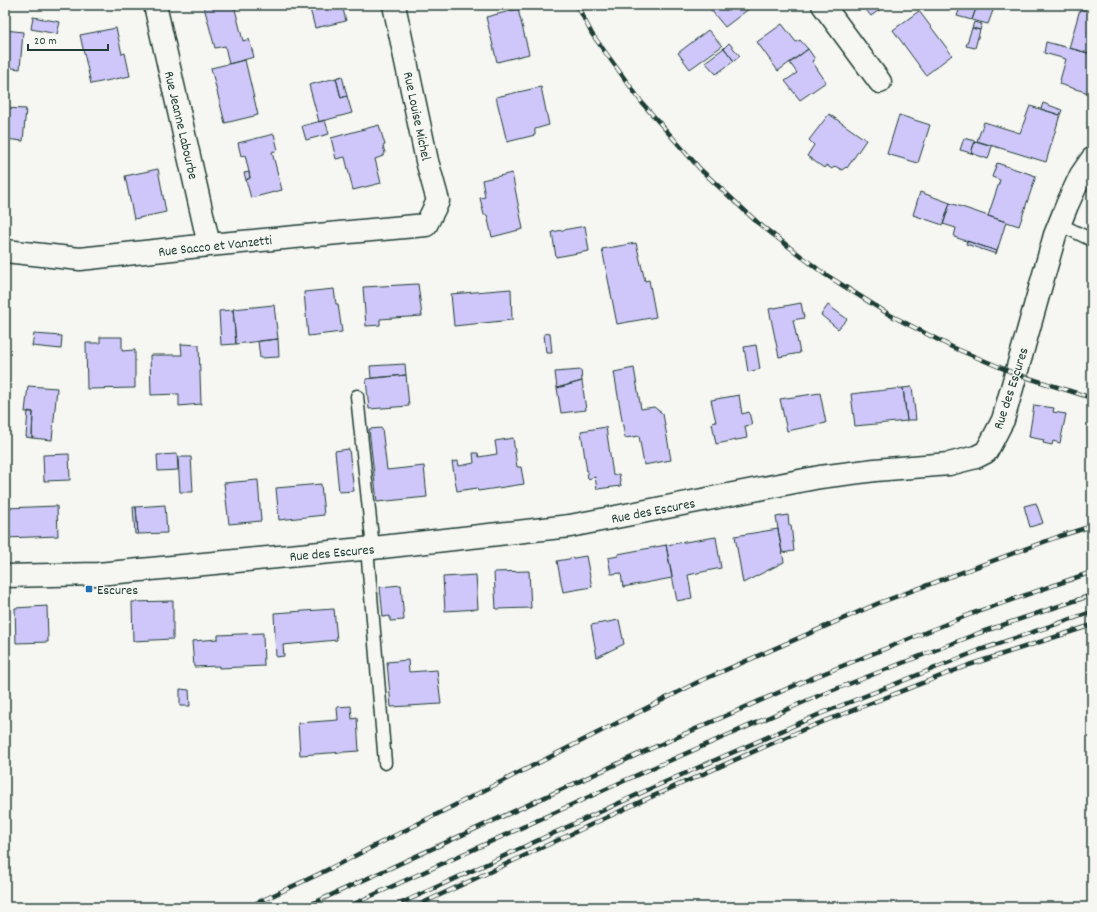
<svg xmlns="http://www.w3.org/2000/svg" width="1097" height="912" font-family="Dekko,sans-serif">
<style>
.building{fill:#cfc7fa;stroke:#1f3d34}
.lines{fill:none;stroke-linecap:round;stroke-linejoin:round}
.lane-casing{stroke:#1f3d34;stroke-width:15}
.street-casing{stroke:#1f3d34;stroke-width:25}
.lane{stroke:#f6f6f2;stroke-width:12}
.street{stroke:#f6f6f2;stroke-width:22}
.rail-casing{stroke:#1f3d34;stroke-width:4.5}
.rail{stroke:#f6f6f2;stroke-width:3;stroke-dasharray:9;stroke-linecap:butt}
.poi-dot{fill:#1f6fb2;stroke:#f6f6f2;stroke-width:1.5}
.labels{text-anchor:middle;stroke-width:3;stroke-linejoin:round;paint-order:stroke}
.street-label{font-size:14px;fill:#1f3d34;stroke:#f6f6f2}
.poi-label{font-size:14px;fill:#1f3d34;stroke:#f6f6f2;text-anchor:start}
</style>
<rect width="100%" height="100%" fill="#f6f6f2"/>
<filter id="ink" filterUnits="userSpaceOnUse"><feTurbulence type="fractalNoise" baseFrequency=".025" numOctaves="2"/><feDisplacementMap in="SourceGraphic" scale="8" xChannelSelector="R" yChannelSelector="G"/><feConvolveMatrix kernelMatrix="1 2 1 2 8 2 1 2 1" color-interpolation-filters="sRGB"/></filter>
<g filter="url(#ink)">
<path class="building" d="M 210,5 L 234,5 L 243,41 L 249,39 L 254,57 L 229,64 L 225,46 L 215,48 L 204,7 Z
M 309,5 L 342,5 L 346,21 L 315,28 Z
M 453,5 L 477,5 L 455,10 Z
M 715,5 L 754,5 L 725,27 L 710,9 Z
M 862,5 L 886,5 L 871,16 Z
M 961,5 L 977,5 L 972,20 L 957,16 Z
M 977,5 L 995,5 L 988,24 L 972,20 Z
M 518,9 L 529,54 L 497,62 L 486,17 Z
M 1080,9 L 1092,12 L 1092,54 L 1069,48 Z
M 919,11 L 952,55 L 926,75 L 893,30 Z
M 33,17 L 60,22 L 57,34 L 31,29 Z
M 974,22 L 982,24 L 980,30 L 972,28 Z
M 782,24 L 796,42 L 800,40 L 808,49 L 778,71 L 757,42 Z
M 116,28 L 122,54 L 125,53 L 130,76 L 91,84 L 80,35 Z
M 972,28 L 980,30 L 975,48 L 966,46 Z
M 5,30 L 23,32 L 20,69 L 5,67 Z
M 708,30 L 722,46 L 690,69 L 678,53 Z
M 1046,42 L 1092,54 L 1092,94 L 1059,84 L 1066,59 L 1044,53 Z
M 729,43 L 740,56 L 734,61 L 724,48 Z
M 724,48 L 734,61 L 716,74 L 705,62 Z
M 808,49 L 815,59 L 812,61 L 826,82 L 800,100 L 785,81 L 797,73 L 790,63 Z
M 245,60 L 258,115 L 225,123 L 211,68 Z
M 342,76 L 347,96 L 341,98 L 336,78 Z
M 336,78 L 341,98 L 347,96 L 352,113 L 319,122 L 309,85 Z
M 541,87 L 549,125 L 535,129 L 535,135 L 507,142 L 496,97 Z
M 1043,103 L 1062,110 L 1060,115 L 1041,109 Z
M 1030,106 L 1060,115 L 1046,162 L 977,141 L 984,122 L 1020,133 Z
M 5,108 L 26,109 L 23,141 L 5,139 Z
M 829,114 L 866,140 L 847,168 L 846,167 L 842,170 L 835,166 L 832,169 L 826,165 L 824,168 L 807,156 L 814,145 L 809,140 Z
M 899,115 L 930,125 L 918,163 L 887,154 Z
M 325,120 L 329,134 L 306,140 L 302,126 Z
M 379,125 L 385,145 L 383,146 L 385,153 L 383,156 L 375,159 L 381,183 L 353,190 L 345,157 L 336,159 L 331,138 Z
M 274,134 L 278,150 L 272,152 L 282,190 L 251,198 L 246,180 L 250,178 L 249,172 L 245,155 L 241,156 L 238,143 Z
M 964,138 L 975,141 L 971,153 L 960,150 Z
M 975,141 L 992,146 L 988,159 L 971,153 Z
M 997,163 L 1036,176 L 1019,226 L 988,216 L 1000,180 L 992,177 Z
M 158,169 L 166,212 L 134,219 L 125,176 Z
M 249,172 L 250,178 L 246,180 L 244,173 Z
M 512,173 L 523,229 L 492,237 L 487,215 L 484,215 L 480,198 L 485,197 L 482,180 Z
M 920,192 L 950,203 L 943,225 L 913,215 Z
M 950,203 L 1006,222 L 997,251 L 954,237 L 956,228 L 943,224 Z
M 585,226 L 589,251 L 556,257 L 552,232 Z
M 967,241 L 997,251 L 996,254 L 966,244 Z
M 636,243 L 645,281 L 649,280 L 656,317 L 617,324 L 602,249 Z
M 418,284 L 422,316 L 380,319 L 380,325 L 366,326 L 363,287 Z
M 334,289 L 336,304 L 338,304 L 342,332 L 308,336 L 304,292 Z
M 511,289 L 512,320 L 454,326 L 451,294 Z
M 801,303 L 804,318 L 793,320 L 800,353 L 779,357 L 769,309 Z
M 274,305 L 278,339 L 236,344 L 233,309 Z
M 828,305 L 847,319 L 838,329 L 821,315 Z
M 233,310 L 236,344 L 221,345 L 219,311 Z
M 550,333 L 552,353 L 546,353 L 544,334 Z
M 34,334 L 62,336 L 61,349 L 32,346 Z
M 100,337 L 122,337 L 122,351 L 135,350 L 135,388 L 87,389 L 86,343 L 100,343 Z
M 278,339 L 279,357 L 260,358 L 258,341 Z
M 181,344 L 199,345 L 201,404 L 179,406 L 179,394 L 151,395 L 150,355 L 182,355 Z
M 756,345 L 760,369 L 748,372 L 744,347 Z
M 405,364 L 406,375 L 371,378 L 370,366 Z
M 634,368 L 641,409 L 654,407 L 663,414 L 671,460 L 644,465 L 639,436 L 625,438 L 614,372 Z
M 581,370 L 582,381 L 557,388 L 555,372 Z
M 406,375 L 409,406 L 369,409 L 366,379 Z
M 582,381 L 586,410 L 561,413 L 557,388 Z
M 28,386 L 57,388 L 52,440 L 32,438 L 33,412 L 25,412 Z
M 912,387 L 916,420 L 907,420 L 903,388 Z
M 903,388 L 907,421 L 855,426 L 851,394 Z
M 820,393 L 826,423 L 787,431 L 780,399 Z
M 739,395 L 742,414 L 749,412 L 752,425 L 745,426 L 747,438 L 716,444 L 712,423 L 716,422 L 711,400 Z
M 1034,405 L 1054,408 L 1053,412 L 1066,414 L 1060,443 L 1053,441 L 1052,445 L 1043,443 L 1044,440 L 1029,437 Z
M 28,411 L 33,412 L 32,438 L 26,437 Z
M 606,427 L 613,475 L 619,474 L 621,486 L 597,489 L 595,477 L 588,479 L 581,431 Z
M 382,428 L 387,470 L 424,466 L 427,497 L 377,502 L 369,429 Z
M 513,438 L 517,467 L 521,467 L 524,484 L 478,491 L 477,488 L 457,491 L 452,462 L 458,461 L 459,466 L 474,463 L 473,453 L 478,453 L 479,457 L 497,454 L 495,441 Z
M 349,449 L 354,491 L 339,492 L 335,451 Z
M 69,454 L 70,480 L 44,481 L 43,455 Z
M 177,454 L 178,470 L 158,471 L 157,455 Z
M 178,457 L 191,457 L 193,492 L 180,492 Z
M 258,480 L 261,521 L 229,524 L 224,483 Z
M 321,484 L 324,515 L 279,520 L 276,488 Z
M 1036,503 L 1043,523 L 1030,527 L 1024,506 Z
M 165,505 L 167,533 L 138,534 L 136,507 Z
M 57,506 L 58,536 L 5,538 L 5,508 Z
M 133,507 L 136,507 L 138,534 L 135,534 Z
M 788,515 L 789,525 L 791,525 L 794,551 L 782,553 L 776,517 Z
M 778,529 L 784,562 L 743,583 L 735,536 Z
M 716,537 L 721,568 L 688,575 L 692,598 L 677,601 L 666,545 Z
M 666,545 L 672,578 L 623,587 L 621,573 L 611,574 L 608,558 L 618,556 L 618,554 Z
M 586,556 L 592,587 L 563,592 L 557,561 Z
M 529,571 L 531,608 L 496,609 L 494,572 Z
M 476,575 L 478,609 L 445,611 L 443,577 Z
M 401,585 L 404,620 L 390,621 L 390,616 L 383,617 L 380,587 Z
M 173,601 L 173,639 L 133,641 L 132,602 Z
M 47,606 L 48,642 L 16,643 L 15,608 Z
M 334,609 L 337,640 L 283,645 L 284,656 L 276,657 L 274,613 Z
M 619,620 L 624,644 L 597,657 L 591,625 Z
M 263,633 L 264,666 L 219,668 L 219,666 L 194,667 L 192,641 L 218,639 L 218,635 Z
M 408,660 L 409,672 L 437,670 L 441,704 L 391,707 L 387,662 Z
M 180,689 L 189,690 L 190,706 L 180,706 Z
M 351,706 L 352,719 L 357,718 L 359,751 L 300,755 L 298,723 L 338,720 L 337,707 Z"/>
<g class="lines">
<g class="lane-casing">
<path id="lane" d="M 1059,224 L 1092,240
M 357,396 L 373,548
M 367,548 L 385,763"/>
</g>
<g class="street-casing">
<path id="street" d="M 155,5 L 209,245
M 823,5 L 880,82
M 5,251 L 80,259 L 209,245 L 426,225 L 438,201 L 427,161 L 394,5
M 5,576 L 98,574 L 373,548 L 570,526 L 820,477 L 875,470 L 949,464 L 976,457 L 986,452 L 991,443 L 1003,420 L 1055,235 L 1067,205 L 1081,175 L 1092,159"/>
</g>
<use href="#lane" class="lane"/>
<use href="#street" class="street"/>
<g class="rail-casing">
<path id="rail" d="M 577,5 L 592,34 L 643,104 L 701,170 L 758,223 L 823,273 L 890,315 L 952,347 L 1016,374 L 1092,398
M 248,907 L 317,875 L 698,682 L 879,603 L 1060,536 L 1092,526
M 305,907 L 641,753 L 805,681 L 971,614 L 1092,572
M 347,907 L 648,770 L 813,698 L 979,633 L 1092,595
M 393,907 L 654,787 L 820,714 L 980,650 L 1092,612
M 414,907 L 642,801 L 807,728 L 969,665 L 1092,625"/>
</g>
<use href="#rail" class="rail"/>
</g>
</g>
<rect class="poi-dot" x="85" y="585" width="8" height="8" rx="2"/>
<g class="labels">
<g class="street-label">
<text transform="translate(418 116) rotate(78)" y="5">Rue Louise Michel</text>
<text transform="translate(182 125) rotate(77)" y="5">Rue Jeanne Labourbe</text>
<text transform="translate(215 245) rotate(-6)" y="5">Rue Sacco et Vanzetti</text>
<text transform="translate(1010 388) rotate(-72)" y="5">Rue des Escures</text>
<text transform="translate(653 510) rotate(-11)" y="5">Rue des Escures</text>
<text transform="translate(332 552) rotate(-5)" y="5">Rue des Escures</text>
</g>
<g class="poi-label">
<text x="97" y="594">Escures</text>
</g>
</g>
<rect width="1097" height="912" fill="none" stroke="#f6f6f2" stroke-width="20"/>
<rect x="10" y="10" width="1077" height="892" fill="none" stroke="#1f3d34" stroke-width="1.5" filter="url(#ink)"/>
<path d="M28 44v6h80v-6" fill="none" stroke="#1f3d34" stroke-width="2"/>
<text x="34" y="44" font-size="12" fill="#1f3d34" stroke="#f6f6f2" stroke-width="3" paint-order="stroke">20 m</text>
</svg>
